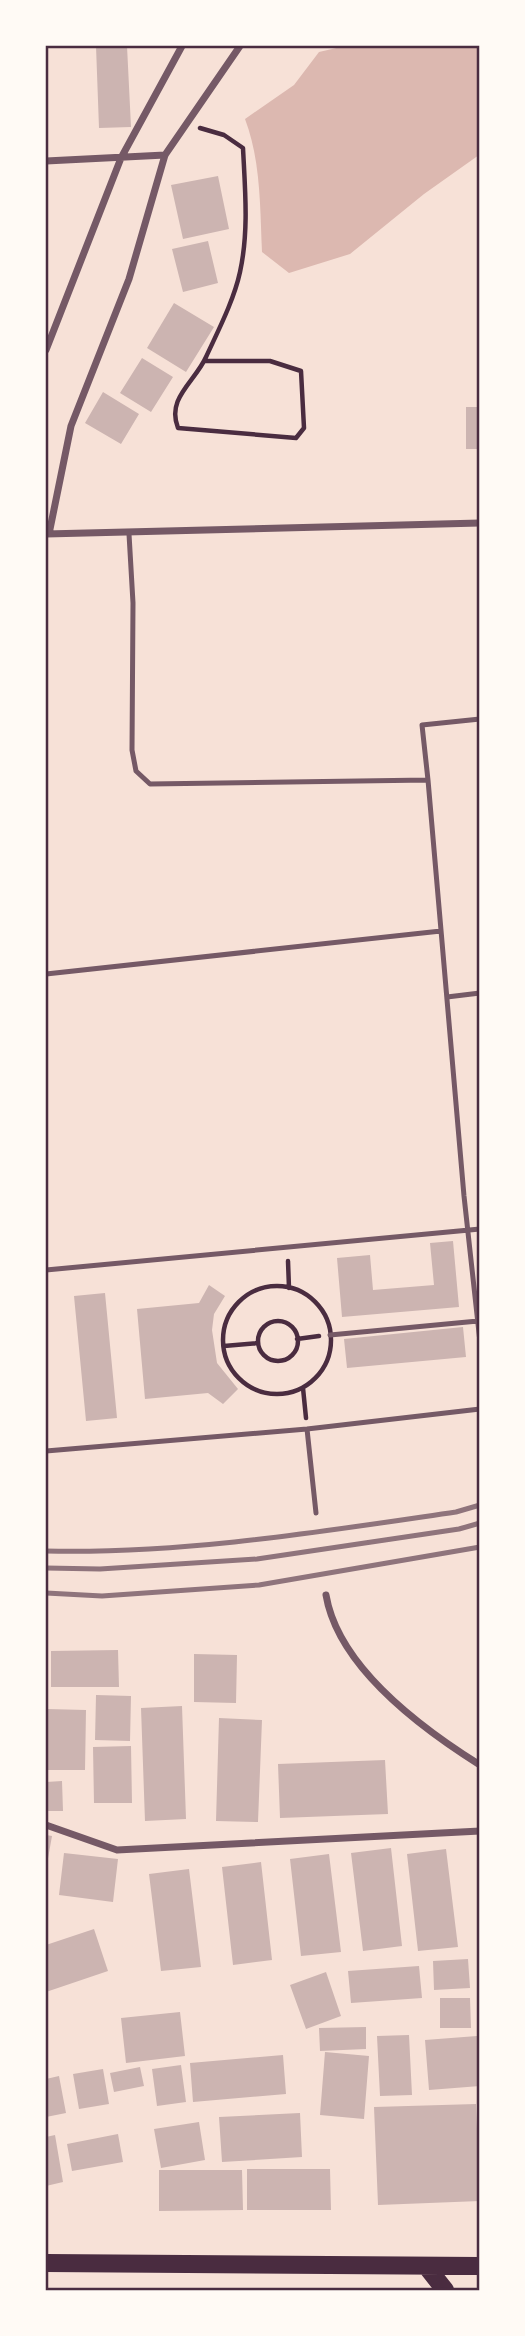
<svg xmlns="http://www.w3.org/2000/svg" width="525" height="2336" font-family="'Sofia Sans Condensed',sans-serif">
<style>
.water{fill:#dcb8b0}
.building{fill:#ccb4b1}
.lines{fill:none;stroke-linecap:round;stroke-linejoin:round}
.path{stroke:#4a2c40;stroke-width:4.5}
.service{stroke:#755966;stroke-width:5}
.minor{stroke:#755966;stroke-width:7}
.primary{stroke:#4a2c40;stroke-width:18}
.rail{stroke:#8f747c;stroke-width:5}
.neatline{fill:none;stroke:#4a2c40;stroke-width:2.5}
</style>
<rect width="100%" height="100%" fill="#f7e1d7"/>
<path class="water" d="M 345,46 L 479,47 L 479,155 L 424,194 L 350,254 L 289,273 L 262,252 C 260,208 261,161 245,119 L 294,85 L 319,52 Z"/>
<path class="building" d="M 96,46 L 127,46 L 131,127 L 99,128 Z
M 218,176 L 229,229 L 183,239 L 171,185 Z
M 208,241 L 218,283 L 183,292 L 172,249 Z
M 174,303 L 214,327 L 186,372 L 147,348 Z
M 142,358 L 173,377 L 151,412 L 120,393 Z
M 103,392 L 139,414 L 121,444 L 85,423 Z
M 466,407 L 480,407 L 480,449 L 466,449 Z
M 453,1241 L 459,1307 L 342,1317 L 337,1258 L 370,1255 L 373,1290 L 434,1285 L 430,1243 Z
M 209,1285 L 225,1296 L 214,1314 L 212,1330 L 217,1363 L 238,1389 L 223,1404 L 208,1393 L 145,1399 L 137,1309 L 199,1303 Z
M 105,1293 L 117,1418 L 86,1421 L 74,1296 Z
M 463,1327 L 466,1357 L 347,1368 L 344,1339 Z
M 118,1650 L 119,1687 L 51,1687 L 51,1651 Z
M 194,1654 L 237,1655 L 236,1703 L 194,1702 Z
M 96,1695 L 131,1696 L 130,1741 L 95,1740 Z
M 182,1706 L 186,1819 L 145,1821 L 141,1708 Z
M 47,1709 L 86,1710 L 85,1770 L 46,1770 Z
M 219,1718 L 262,1720 L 258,1822 L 216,1821 Z
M 131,1746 L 132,1803 L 94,1803 L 93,1747 Z
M 385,1760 L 388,1814 L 280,1818 L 278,1764 Z
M 62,1781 L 63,1811 L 46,1811 L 46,1782 Z
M 46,1835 L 52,1836 L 47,1864 L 46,1864 Z
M 391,1848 L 402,1946 L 363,1951 L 351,1853 Z
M 446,1849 L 458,1947 L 418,1951 L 407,1854 Z
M 64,1853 L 118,1859 L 113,1902 L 59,1895 Z
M 329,1854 L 341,1952 L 301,1956 L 290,1859 Z
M 261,1862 L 272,1960 L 233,1965 L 222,1867 Z
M 189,1869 L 201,1967 L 161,1971 L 149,1874 Z
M 94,1929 L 108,1971 L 46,1992 L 46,1945 Z
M 468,1959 L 470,1988 L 434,1990 L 433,1961 Z
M 419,1966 L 422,1998 L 351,2003 L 348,1971 Z
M 326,1972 L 341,2016 L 306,2029 L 290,1985 Z
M 440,1998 L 470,1998 L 471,2028 L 440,2028 Z
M 180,2012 L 185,2056 L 126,2063 L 121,2018 Z
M 366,2027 L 366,2049 L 320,2051 L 319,2028 Z
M 409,2035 L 412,2095 L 380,2096 L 377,2036 Z
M 477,2036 L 480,2086 L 429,2090 L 425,2040 Z
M 325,2052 L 369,2056 L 364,2119 L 320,2115 Z
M 283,2055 L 286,2094 L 193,2102 L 190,2063 Z
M 181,2065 L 186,2102 L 157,2106 L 152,2069 Z
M 140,2067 L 144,2086 L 114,2092 L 110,2073 Z
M 103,2069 L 109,2104 L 79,2109 L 73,2074 Z
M 59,2076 L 66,2113 L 46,2117 L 46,2079 Z
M 476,2104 L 480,2201 L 378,2205 L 374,2107 Z
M 300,2113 L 302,2157 L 222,2162 L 219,2117 Z
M 199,2122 L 205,2160 L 161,2168 L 154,2129 Z
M 118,2134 L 123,2162 L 72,2171 L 67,2144 Z
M 55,2135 L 63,2182 L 46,2186 L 46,2137 Z
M 247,2169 L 330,2169 L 331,2210 L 247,2210 Z
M 159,2170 L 242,2170 L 243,2210 L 159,2211 Z"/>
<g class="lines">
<path class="path" d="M 200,128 L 224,135 L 243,148 C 245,189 249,231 240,272 C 234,300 218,331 206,357 C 195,382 166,398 178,428 L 296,438 L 304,428 L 301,371 L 270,361 L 205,361
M 288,1261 L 289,1288
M223 1340a54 54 0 1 1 108 0a54 54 0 1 1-108 0Z
M258 1341a20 20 0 1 1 40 0a20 20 0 1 1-40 0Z
M 297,1339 L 319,1336
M 224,1346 L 258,1343
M 303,1388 L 306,1418"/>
<path class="service" d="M 129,534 L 133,603 L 132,750 L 136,771 L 150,784 L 428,780 L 464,1196 L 480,1342
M 428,780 L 422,725 L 480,719
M 46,974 L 441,931
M 447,997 L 480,993
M 46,1270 L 480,1229
M 330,1335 L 478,1321
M 307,1429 L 316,1513
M 46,1451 L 307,1429 L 480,1409"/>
<path class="minor" d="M 46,161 L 165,155
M 46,350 L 121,158 L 182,46
M 46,534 L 480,523
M 49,534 L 71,426 L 129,279 L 165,155 L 240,46
M 326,1595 C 338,1666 421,1728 480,1765
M 46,1825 L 117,1850 L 480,1831"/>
<path class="primary" d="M 46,2263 L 480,2266
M 426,2266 L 445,2290"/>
<path class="rail" d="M 46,1551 C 184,1554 319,1532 456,1512 L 480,1505
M 46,1568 L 100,1569 L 257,1559 L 459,1529 L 480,1523
M 46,1593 L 102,1596 L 259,1585 L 480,1547"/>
</g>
<rect width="525" height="2336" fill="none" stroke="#fffaf5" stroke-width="94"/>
<rect x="47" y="47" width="431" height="2242" class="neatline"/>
</svg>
